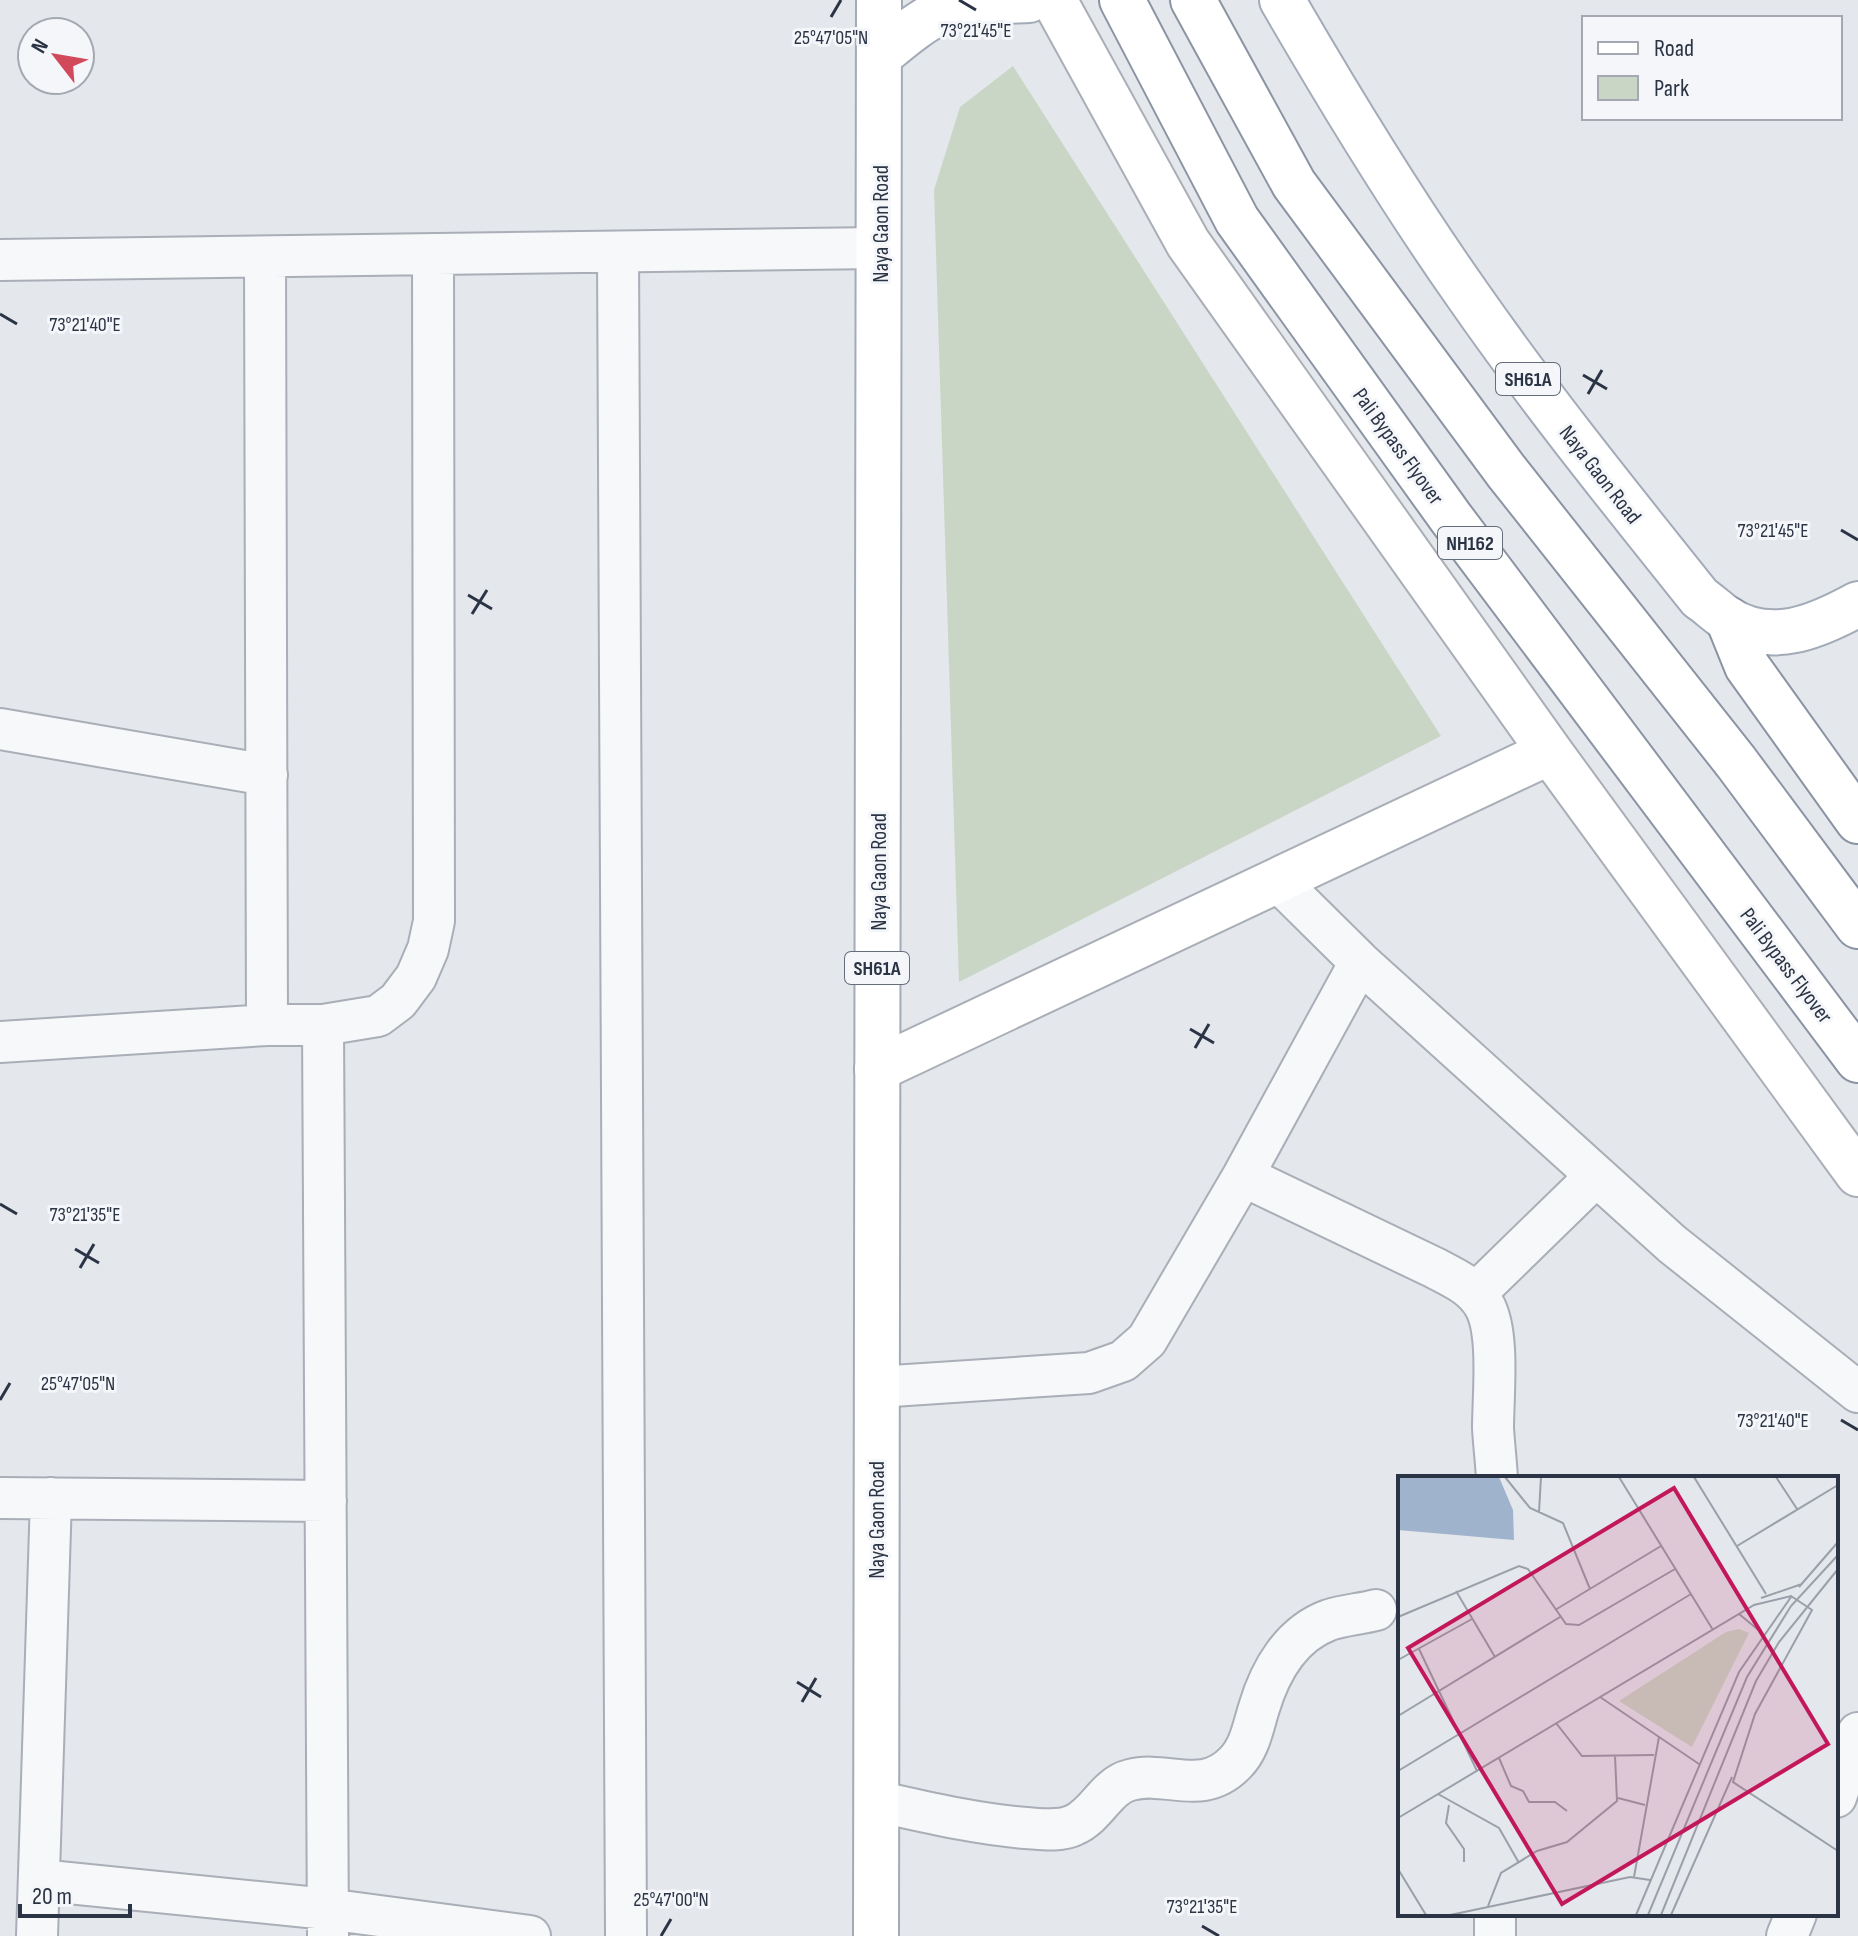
<svg xmlns="http://www.w3.org/2000/svg" width="1858" height="1936" font-family="'Sofia Sans Condensed',sans-serif">
<style>
.green{fill:#c9d6c5}
.lines{fill:none;stroke-linecap:round;stroke-linejoin:round}
.street-casing{stroke:#a9aeb7;stroke-width:44}
.secondary-casing{stroke:#a9aeb7;stroke-width:48}
.primary-casing{stroke:#a3abb8;stroke-width:48}
.highway-casing{stroke:#8b94a3;stroke-width:48}
.street{stroke:#f7f8fa;stroke-width:40}
.secondary{stroke:#fff;stroke-width:44}
.primary{stroke:#fff;stroke-width:44}
.highway{stroke:#fff;stroke-width:44}
.ticks{fill:none;stroke:#2b3445;stroke-width:3}
.labels{text-anchor:middle;stroke-width:6;stroke-linejoin:round;paint-order:stroke}
.shield{fill:#f4f6f9;stroke:#676e7b;stroke-width:2}
.shield-label{font-size:20px;font-weight:bold;fill:#2b3445}
.street-label{font-size:22px;fill:#2b3445;stroke:#f4f6f9}
.inset-road{fill:none;stroke:#9a9fa9;stroke-width:2}
.view{fill:#c2185b;fill-opacity:0.15;stroke:#c2185b;stroke-width:4}
.inset-edge{fill:none;stroke:#2b3445;stroke-width:4}
.ticks-label{font-size:20px;text-anchor:middle;fill:#2b3445;stroke:#f4f6f9;stroke-width:6;stroke-linejoin:round;paint-order:stroke}
</style>
<rect width="100%" height="100%" fill="#e4e7ec"/>
<path class="green" d="M 1013,66 L 1441,736 L 959,982 L 934,190 L 960,107 Z"/>
<g class="lines">
<g class="street-casing">
<path id="street" d="M 618,252 L 626,1936
M 265,257 L 267,1025
M 0,260 L 880,248
M 0,729 L 267,775
M 1277,880 L 1360,962 L 1672,1244 L 1858,1392
M 323,1025 L 328,1936
M 0,1042 L 267,1025 L 323,1025 L 378,1016 L 398,1001 L 416,977 L 428,949 L 434,921 L 433,254
M 1243,1176 L 1435,1268 C 1454,1278 1473,1286 1484,1305 C 1500,1332 1493,1396 1493,1428 C 1494,1445 1496,1461 1497,1478
M 1476,1293 L 1596,1176
M 877,1387 L 1089,1373 L 1123,1361 L 1147,1340 L 1243,1176 L 1360,962
M 0,1498 L 326,1501
M 1836,1797 L 1858,1733
M 876,1801 C 926,1812 975,1824 1026,1828 C 1042,1829 1060,1832 1074,1825 C 1097,1815 1106,1786 1130,1780 C 1168,1770 1202,1797 1235,1763 C 1250,1748 1253,1727 1259,1708 C 1270,1671 1291,1634 1329,1620 C 1344,1615 1361,1614 1376,1610
M 39,1880 L 327,1909 L 530,1936
M 37,1936 L 51,1498
M 1495,1936 L 1495,1914
M 1787,1936 L 1796,1914"/>
</g>
<g class="secondary-casing">
<path id="secondary" d="M 1054,0 L 1188,243 L 1550,752 L 1858,1174
M 877,1069 L 1550,752"/>
</g>
<g class="primary-casing">
<path id="primary" d="M 1282,0 C 1340,100 1400,199 1467,294 C 1540,399 1620,498 1700,598 C 1709,604 1717,612 1726,618 C 1770,647 1816,627 1858,604
M 879,56 C 900,39 921,20 947,9 C 967,1 1007,1 1029,0
M 876,1936 L 879,0"/>
</g>
<g class="highway-casing">
<path id="highway" d="M 1122,0 L 1237,220 L 1451,518 L 1858,1060
M 1193,0 L 1294,184 L 1506,471 L 1736,762 L 1858,926
M 1728,619 L 1747,666 L 1858,821"/>
</g>
<use href="#street" class="street"/>
<use href="#secondary" class="secondary"/>
<use href="#primary" class="primary"/>
<use href="#highway" class="highway"/>
</g>
<path class="ticks" d="M 959,0 L 976,10M 831,17 L 841,0M 0,314 L 17,324M 1583,375 L 1607,389M 1588,394 L 1602,370M 1841,530 L 1858,540M 468,595 L 492,609M 472,614 L 487,590M 1190,1029 L 1214,1043M 1195,1048 L 1209,1024M 0,1204 L 17,1214M 75,1249 L 99,1263M 80,1268 L 94,1244M 0,1400 L 10,1383M 1841,1420 L 1858,1430M 797,1682 L 821,1697M 802,1702 L 816,1678M 1202,1926 L 1219,1936M 661,1936 L 671,1919"/>
<g class="labels">
<g class="shield">
<rect x="1496" y="363" width="64" height="32" rx="6"/>
<rect x="1438" y="527" width="64" height="32" rx="6"/>
<rect x="845" y="952" width="64" height="32" rx="6"/>
</g>
<g class="shield-label">
<text x="1528" y="386">SH61A</text>
<text x="1470" y="550">NH162</text>
<text x="877" y="975">SH61A</text>
</g>
<g class="street-label">
<text transform="translate(880 224) rotate(-90)" y="8">Naya Gaon Road</text>
<text transform="translate(1399 446) rotate(54)" y="8">Pali Bypass Flyover</text>
<text transform="translate(1601 474) rotate(52)" y="8">Naya Gaon Road</text>
<text transform="translate(878 872) rotate(-90)" y="8">Naya Gaon Road</text>
<text transform="translate(1787 965) rotate(53)" y="8">Pali Bypass Flyover</text>
<text transform="translate(876 1520) rotate(-90)" y="8">Naya Gaon Road</text>
</g>
</g>
<g transform="translate(1398 1476)">
<rect width="440" height="440" fill="#e4e7ec"/>
<path d="M 341,153 L 351,157 L 294,271 L 221,225 L 328,156 Z" fill="#c9d6c5"/>
<path d="M 0,1 L 101,1 L 115,34 L 116,64 L 0,54 Z" fill="#9fb4cc"/>
<path class="inset-road" d="M 107,1 L 132,32 L 165,47 L 192,113M 221,1 L 315,154M 296,1 L 368,118M 378,1 L 399,33M 141,36 L 143,1M 339,70 L 440,9M 401,111 L 440,66M 58,115 L 97,181M 363,122 L 404,108M 157,134 L 263,70M 341,138 L 364,157M 0,141 L 121,90 L 130,93 L 168,148 L 181,149 L 277,93M 21,173 L 79,295M 0,184 L 74,143M 202,221 L 301,288M 0,240 L 162,141M 158,247 L 184,280 L 256,279M 101,282 L 113,310 L 125,315 L 131,326 L 157,326 L 169,335M 0,295 L 293,118M 40,318 L 101,352 L 121,387M 220,322 L 247,329M 51,329 L 48,347 L 66,373 L 66,386M 0,342 L 356,129 L 393,120 L 414,134 L 357,238 L 335,306 L 440,375M 0,393 L 28,439M 236,401 L 261,261M 90,430 L 103,397 L 139,375 L 169,366 L 219,325 L 217,280M 52,439 L 232,401 L 252,404M 238,439 L 341,196 L 393,121M 250,439 L 349,201 L 393,130 L 440,79M 263,439 L 358,205 L 381,166 L 440,93M 273,439 L 334,301"/>
<path class="view" d="M 276,12 L 430,268 L 164,428 L 10,172 Z"/>
<rect width="440" height="440" class="inset-edge"/>
</g>
<g class="ticks-label">
<text x="976" y="37">73°21'45"E</text>
<text x="831" y="44">25°47'05"N</text>
<text x="85" y="331">73°21'40"E</text>
<text x="1773" y="537">73°21'45"E</text>
<text x="85" y="1221">73°21'35"E</text>
<text x="78" y="1390">25°47'05"N</text>
<text x="1773" y="1427">73°21'40"E</text>
<text x="671" y="1906">25°47'00"N</text>
<text x="1202" y="1913">73°21'35"E</text>
</g>
<rect x="1582" y="16" width="260" height="104" fill="#f4f6f9" stroke="#a4a8b1" stroke-width="2"/>
<rect x="1598" y="42" width="40" height="12" fill="#ffffff" stroke="#a4a8b1" stroke-width="2"/>
<text x="1654" y="56" font-size="24" fill="#2b3445">Road</text>
<rect x="1598" y="76" width="40" height="24" fill="#c9d6c5" stroke="#a4a8b1" stroke-width="2"/>
<text x="1654" y="96" font-size="24" fill="#2b3445">Park</text>
<g transform="translate(56 56) rotate(301)"><circle r="38" fill="#f4f6f9" stroke="#a4a8b1" stroke-width="2"/>
<path d="M0-6L14 30L0 20L-14 30Z" fill="#d1495b"/>
<text y="-12" font-size="22" font-weight="bold" text-anchor="middle" fill="#2b3445">N</text>
</g>
<path d="M20 1904v12h110v-12" fill="none" stroke="#2b3445" stroke-width="4"/>
<text x="32" y="1904" font-size="24" fill="#2b3445" stroke="#f4f6f9" stroke-width="6" paint-order="stroke">20 m</text>
</svg>
